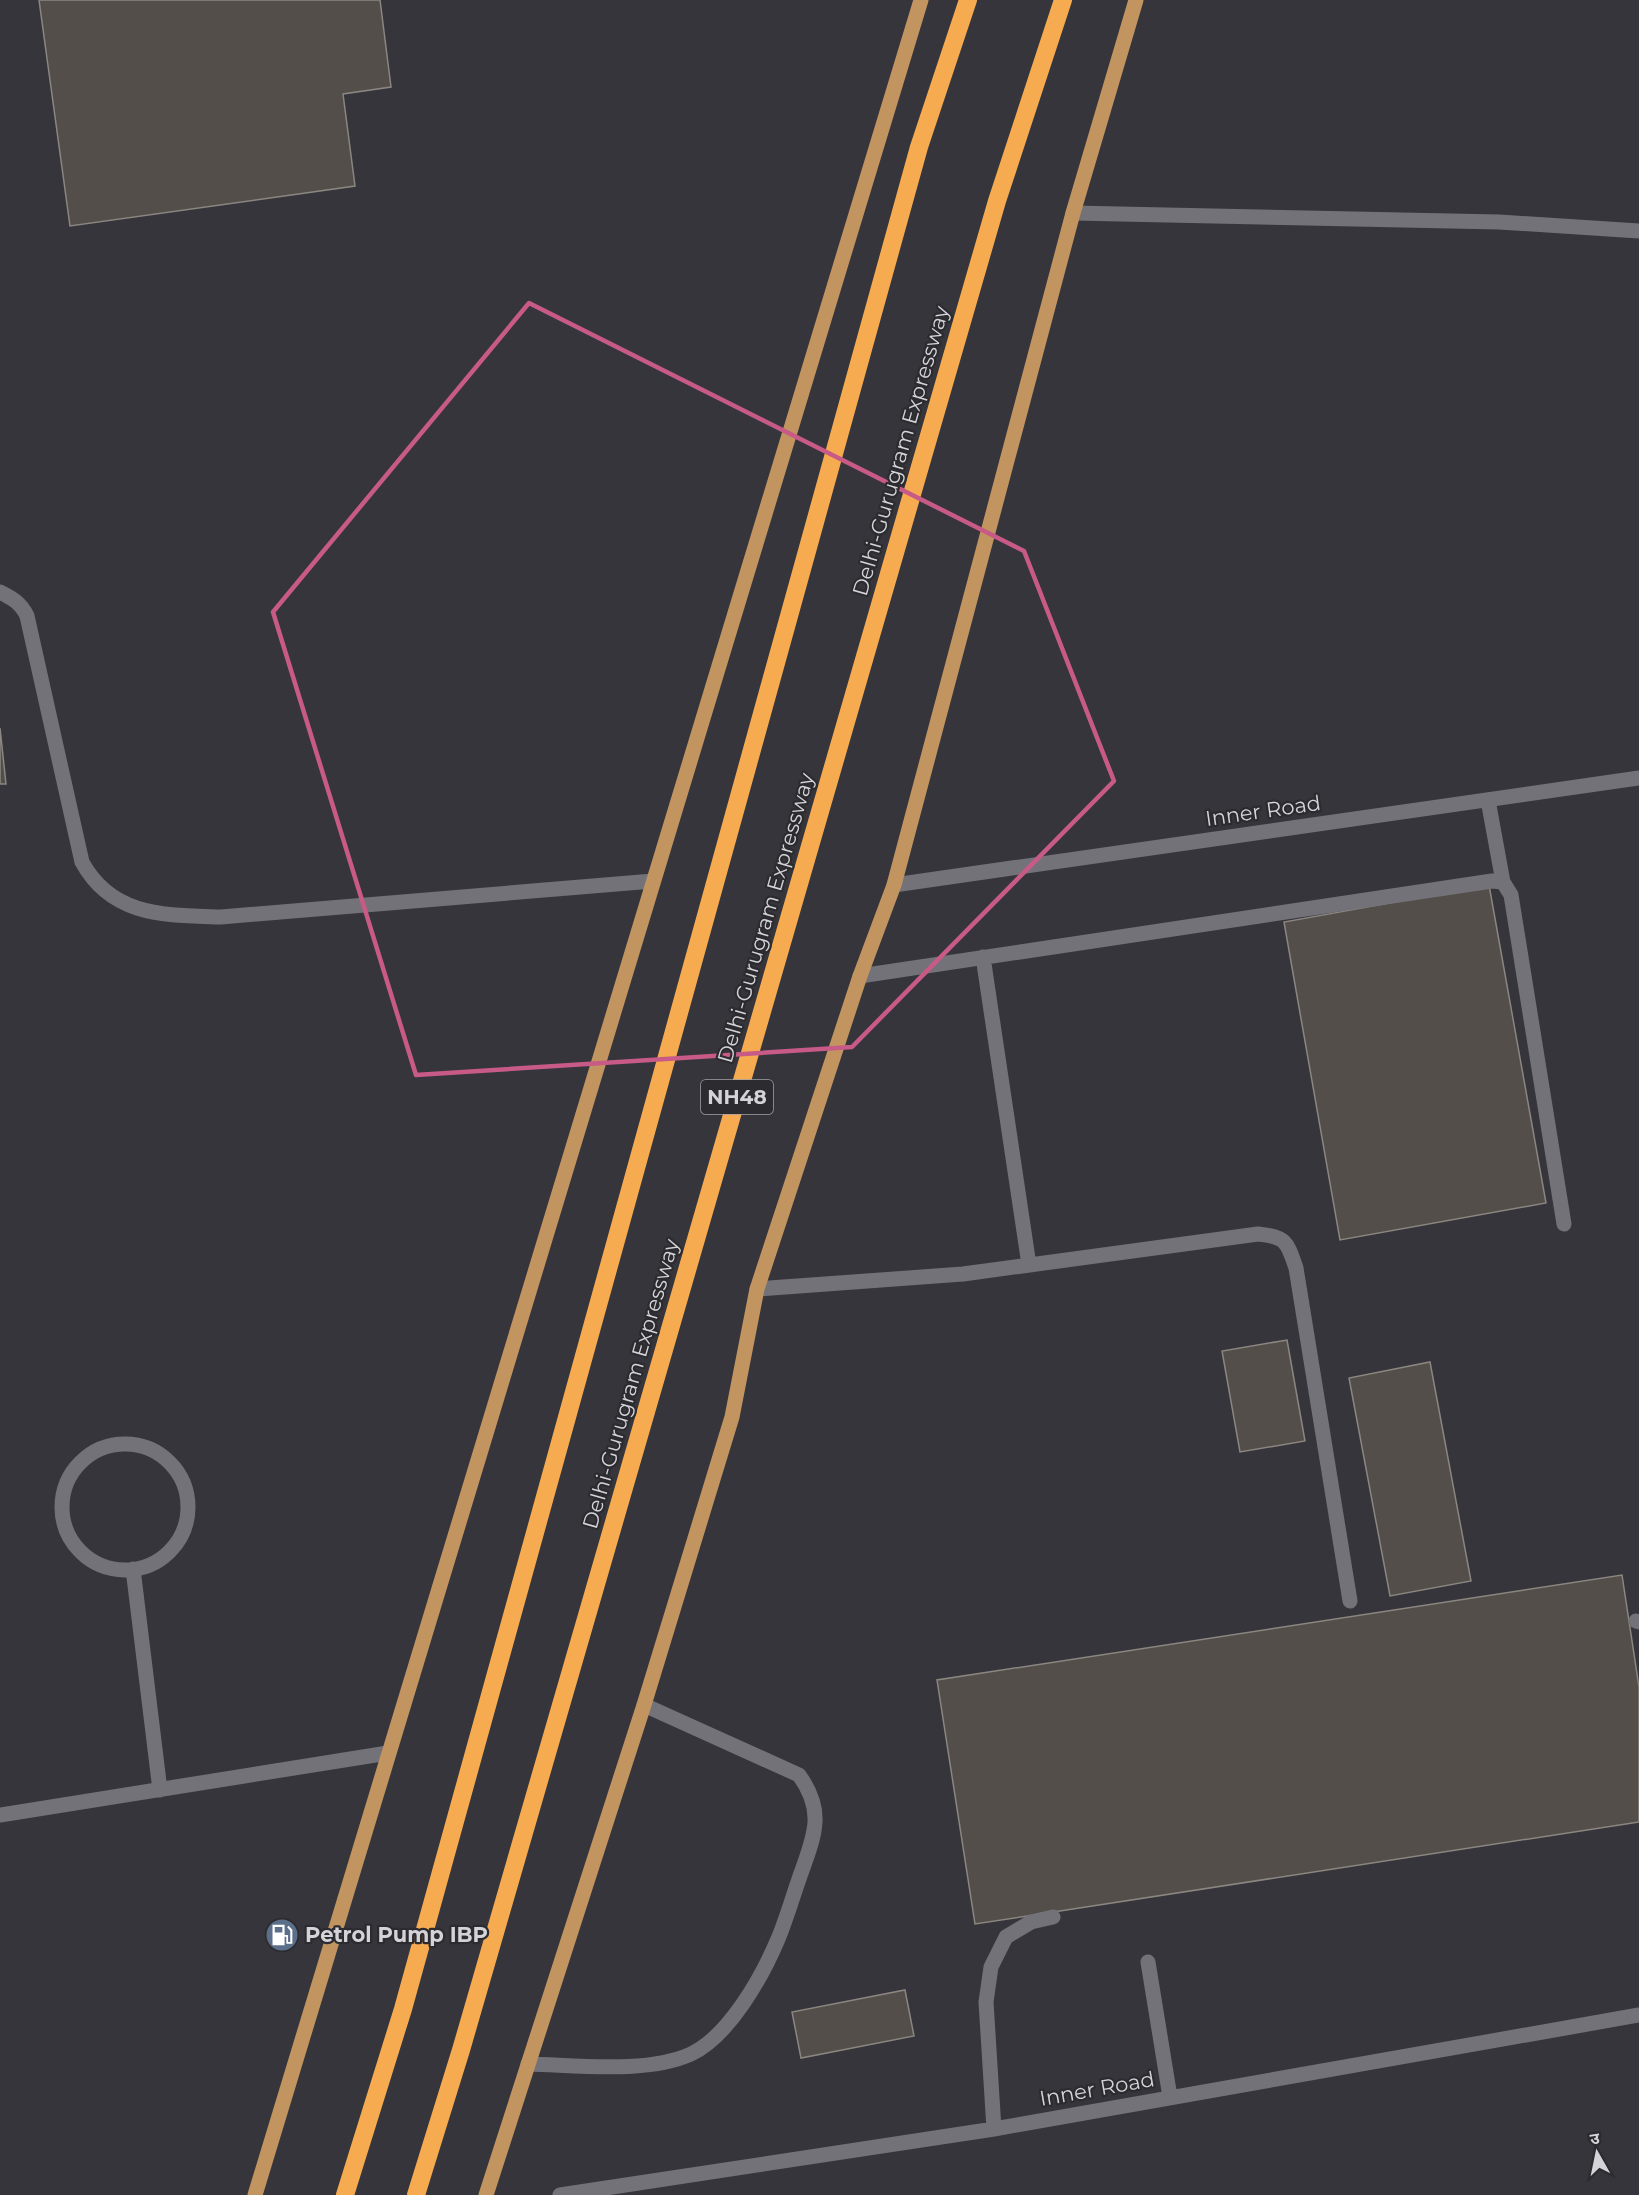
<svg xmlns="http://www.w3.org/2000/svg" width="1639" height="2195" font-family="Montserrat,'Noto Sans Devanagari',sans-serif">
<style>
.building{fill:#534e49;stroke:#8b8680;stroke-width:1.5}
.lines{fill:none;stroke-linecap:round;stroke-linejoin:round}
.minor{stroke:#737279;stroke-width:15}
.major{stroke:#c29460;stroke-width:15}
.highway{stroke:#f6ab50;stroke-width:18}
.marked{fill:none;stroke:#c85a87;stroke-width:4.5;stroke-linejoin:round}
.labels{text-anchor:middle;stroke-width:4.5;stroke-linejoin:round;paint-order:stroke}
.shield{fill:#2b2b30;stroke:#a1a1a6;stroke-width:1.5}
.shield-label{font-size:20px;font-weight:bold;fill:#d4d4d8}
.street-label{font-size:21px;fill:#d4d4d8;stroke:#2b2b30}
.poi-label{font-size:21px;font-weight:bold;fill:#d4d4d8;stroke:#2b2b30;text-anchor:start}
</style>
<rect width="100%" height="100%" fill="#35353b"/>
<path class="building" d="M 39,0 L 380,0 L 391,87 L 343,94 L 355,186 L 70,226 Z
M 0,728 L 6,784 L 0,784 Z
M 1489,885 L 1546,1203 L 1340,1240 L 1284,922 Z
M 1287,1340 L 1305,1441 L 1240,1452 L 1222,1351 Z
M 1430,1362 L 1471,1581 L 1390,1596 L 1349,1378 Z
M 1622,1575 L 1639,1687 L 1639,1822 L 975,1924 L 937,1680 Z
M 905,1990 L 914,2036 L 801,2058 L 792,2012 Z"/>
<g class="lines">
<path class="minor" d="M 1073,213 L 1499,222 L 1639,231
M 0,592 C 12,598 21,603 27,616 L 82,862 C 112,917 165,915 221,917 L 653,881
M 1488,800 L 1503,882
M 894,885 L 1639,778
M 983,957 L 1029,1265
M 860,976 L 1492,881 L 1503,882 L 1511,895 L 1564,1224
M 757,1289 L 963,1274 L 1258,1234 C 1287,1237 1287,1242 1296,1268 L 1350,1601
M62 1507a63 63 0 1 1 126 0a63 63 0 1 1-126 0Z
M 133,1569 L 160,1790
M 1636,1621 L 1639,1622
M 0,1815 L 388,1753
M 1148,1962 L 1170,2097
M 528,2064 C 576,2065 647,2074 691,2054 C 729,2036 762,1977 778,1939 C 786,1920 792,1899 799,1879 C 805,1861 814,1841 815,1822 C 816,1805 809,1789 799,1775 L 644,1705
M 994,2129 L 986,2002 L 991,1967 L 1006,1937 L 1031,1922 L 1053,1917
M 560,2195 L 994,2129 L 1639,2015"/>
<path class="major" d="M 255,2195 L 921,0
M 486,2195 L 644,1705 L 732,1417 L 757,1289 L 860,976 L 894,885 L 1073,213 L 1136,0"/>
<path class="highway" d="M 345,2195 L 403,2009 L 919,147 L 968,0
M 416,2195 L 461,2050 L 997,201 L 1063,0"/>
</g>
<path class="marked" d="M 529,303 L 1024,551 L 1114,781 L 852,1047 L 416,1075 L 273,612 Z"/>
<defs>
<g id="fuel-disc" transform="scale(1.725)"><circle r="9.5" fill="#5c6f8a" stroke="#2b2b30"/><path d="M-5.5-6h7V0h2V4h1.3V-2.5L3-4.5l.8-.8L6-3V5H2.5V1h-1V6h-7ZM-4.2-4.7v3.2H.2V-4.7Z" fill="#fff"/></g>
</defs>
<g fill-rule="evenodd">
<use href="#fuel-disc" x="282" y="1935"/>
</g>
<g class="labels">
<rect class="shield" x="701" y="1080" width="72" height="34" rx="4.5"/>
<g class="shield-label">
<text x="737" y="1104">NH48</text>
</g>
<g class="street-label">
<text transform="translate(901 451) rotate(-74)" y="7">Delhi-Gurugram Expressway</text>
<text transform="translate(1263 811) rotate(-8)" y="7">Inner Road</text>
<text transform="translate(766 918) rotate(-74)" y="7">Delhi-Gurugram Expressway</text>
<text transform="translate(631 1384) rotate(-74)" y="7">Delhi-Gurugram Expressway</text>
<text transform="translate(1097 2089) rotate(-10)" y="7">Inner Road</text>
</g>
<g class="poi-label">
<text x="305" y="1942">Petrol Pump IBP</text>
</g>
</g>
<g transform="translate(1597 2153) rotate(351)" stroke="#2b2b30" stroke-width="4.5" paint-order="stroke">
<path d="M0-4.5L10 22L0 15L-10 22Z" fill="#d4d4d8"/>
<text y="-9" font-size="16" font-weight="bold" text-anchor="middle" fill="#d4d4d8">उ</text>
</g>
</svg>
